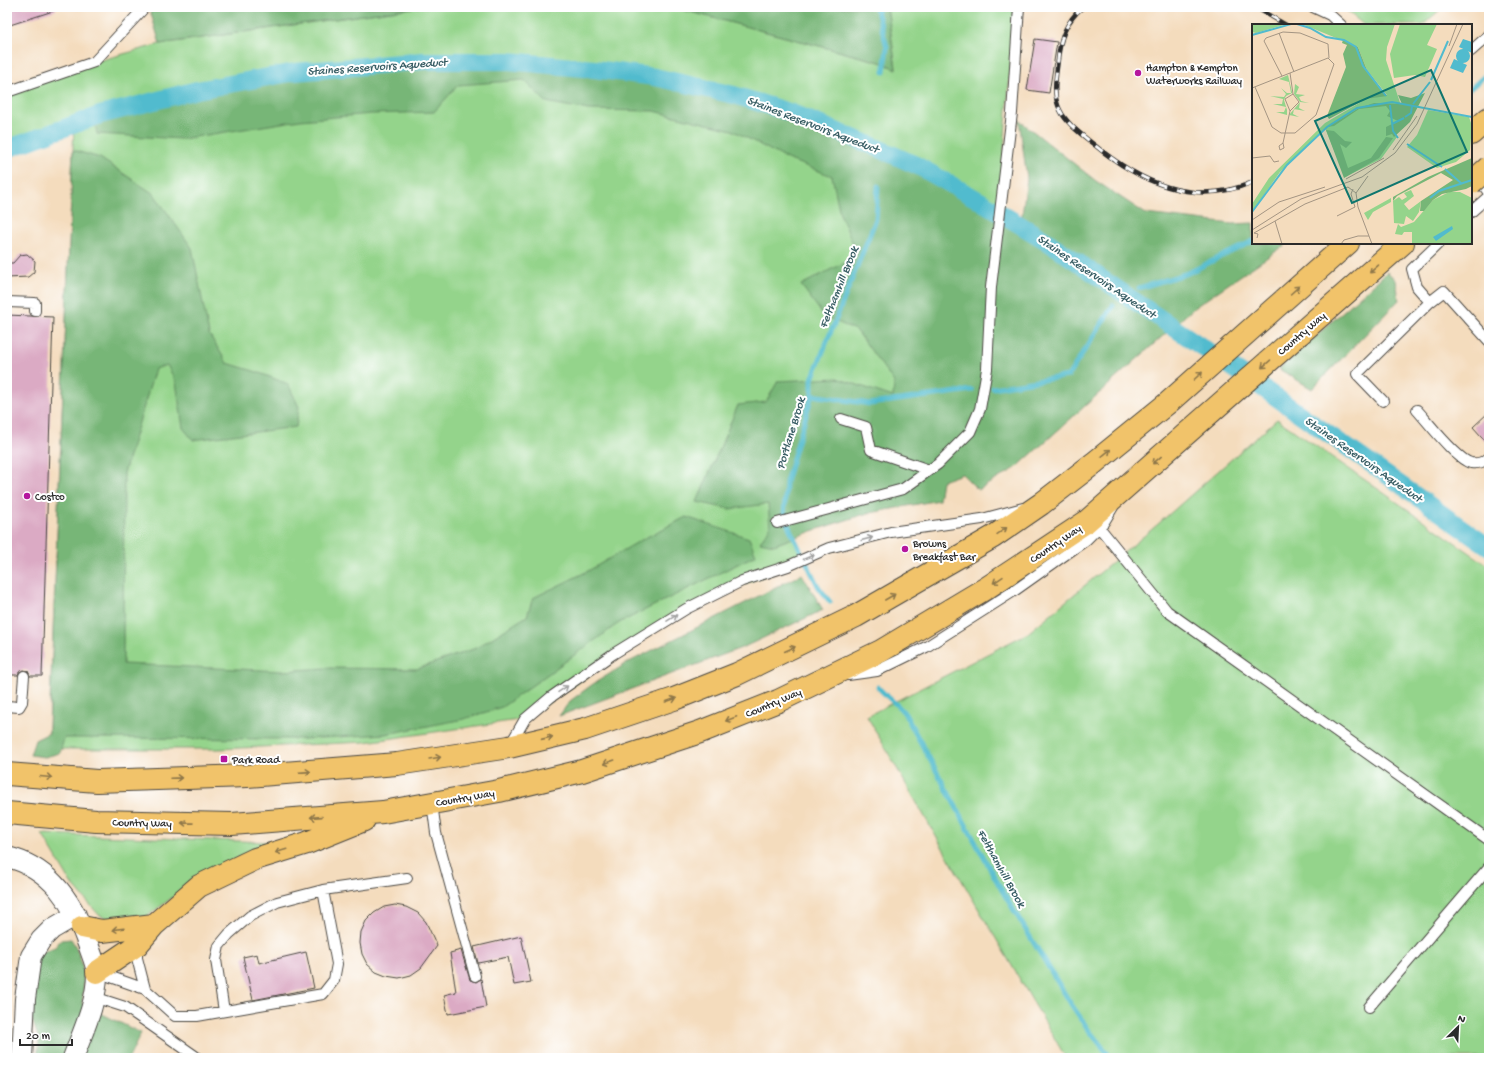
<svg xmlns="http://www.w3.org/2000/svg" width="1496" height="1065" font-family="'Gochi Hand',sans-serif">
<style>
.green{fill:#94d48b;stroke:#60805b}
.forest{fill:#77b677;stroke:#517051}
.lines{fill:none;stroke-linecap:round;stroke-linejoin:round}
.stream{stroke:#51bbce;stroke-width:5}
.canal{stroke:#51bbce;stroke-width:18}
.building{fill:#dbaac4}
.service-casing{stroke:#494641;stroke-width:12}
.minor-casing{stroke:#494641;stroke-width:22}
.trunk-casing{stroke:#494641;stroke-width:24}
.service{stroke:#fff;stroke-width:10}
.minor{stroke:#fff;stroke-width:20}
.trunk{stroke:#f1c36a;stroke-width:22}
.rail-casing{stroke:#2b2b2b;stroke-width:4.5}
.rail{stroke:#fff;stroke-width:3;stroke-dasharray:9;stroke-linecap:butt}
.trunk-bridge-casing{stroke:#494641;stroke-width:24;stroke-linecap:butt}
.trunk-bridge{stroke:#f1c36a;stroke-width:22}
.oneway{stroke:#8e774a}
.oneway2{stroke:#a0a0a0}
.poi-dot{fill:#b5179e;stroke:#fff;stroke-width:1.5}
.labels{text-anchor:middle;stroke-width:4;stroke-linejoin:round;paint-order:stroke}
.poi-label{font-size:11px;fill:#2b2b2b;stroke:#fff;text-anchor:start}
.street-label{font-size:11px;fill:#2b2b2b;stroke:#fff}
.water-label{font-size:12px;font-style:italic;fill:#385d64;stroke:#fff}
.inset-river{fill:none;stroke:#51bbce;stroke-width:2}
.inset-road{fill:none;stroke:#a49583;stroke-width:1}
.view{fill:#0f766e;fill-opacity:0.15;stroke:#0f766e;stroke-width:2}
.inset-edge{fill:none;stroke:#2b2b2b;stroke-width:2}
</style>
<rect width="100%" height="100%" fill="#fff"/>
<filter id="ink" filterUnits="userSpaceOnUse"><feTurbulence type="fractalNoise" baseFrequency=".025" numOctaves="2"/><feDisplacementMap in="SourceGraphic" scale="8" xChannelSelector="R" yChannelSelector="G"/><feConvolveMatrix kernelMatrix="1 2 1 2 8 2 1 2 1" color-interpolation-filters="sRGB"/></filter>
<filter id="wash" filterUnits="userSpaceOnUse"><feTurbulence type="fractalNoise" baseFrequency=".012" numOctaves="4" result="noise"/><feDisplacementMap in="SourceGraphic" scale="16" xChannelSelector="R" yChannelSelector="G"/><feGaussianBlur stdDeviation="0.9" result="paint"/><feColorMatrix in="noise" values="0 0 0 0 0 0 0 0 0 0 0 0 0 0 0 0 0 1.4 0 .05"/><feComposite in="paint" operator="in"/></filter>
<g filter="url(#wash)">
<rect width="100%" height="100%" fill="#f4dcbd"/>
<path class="green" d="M 419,7 L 672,7 L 880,62 L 896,68 L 887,7 L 1015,7 L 987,369 L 784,517 L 804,559 L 686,609 L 525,719 L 366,742 L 219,749 L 48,749 L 74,125 L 7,149 L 7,92 L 94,62 L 160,44 Z
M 1342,7 L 1443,7 L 1423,25 L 1364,25 Z
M 1277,419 L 1489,566 L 1489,1058 L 1066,1058 L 934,833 L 867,716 L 1028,633 L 1157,525 Z
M 42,834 L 268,842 L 192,883 L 146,917 L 115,922 L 99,915 L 71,883 Z"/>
<path class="forest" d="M 149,7 L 419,7 L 160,44 Z
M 672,7 L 887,7 L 896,69 L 880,62 Z
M 422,68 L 532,68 L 721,85 L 851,129 L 913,169 L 945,175 L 967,199 L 1020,231 L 1027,178 L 1019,120 L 1096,181 L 1146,214 L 1232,224 L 1253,223 L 1253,243 L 1288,243 L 1195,307 L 1016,468 L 978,490 L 962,474 L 942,481 L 939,500 L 865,514 L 815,530 L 774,545 L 760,542 L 770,527 L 768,504 L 729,509 L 697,502 L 738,405 L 766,402 L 778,381 L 837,378 L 893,397 L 894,382 L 857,331 L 824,316 L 801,285 L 851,259 L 855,248 L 840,214 L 832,176 L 787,159 L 732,130 L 654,111 L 588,110 L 546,102 L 524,80 L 458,85 L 434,112 L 371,114 L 300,120 L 182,139 L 97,134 L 95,123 L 158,106 L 289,79 Z
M 73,150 L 100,158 L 154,194 L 192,248 L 209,334 L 227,363 L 257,372 L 288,384 L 299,407 L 296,427 L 193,440 L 183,428 L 176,382 L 167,365 L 155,369 L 124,473 L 123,664 L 283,671 L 326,668 L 417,669 L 476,648 L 527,616 L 533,598 L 588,571 L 643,539 L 686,517 L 749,538 L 756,555 L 619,623 L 502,707 L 464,719 L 386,734 L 305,739 L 64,738 L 60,753 L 45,757 L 30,755 L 35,740 L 49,733 Z
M 1387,272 L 1396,280 L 1399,300 L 1312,389 L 1279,369 Z
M 802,574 L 823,610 L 744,647 L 559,716 L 570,701 L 593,684 L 629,662 Z
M 71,939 C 85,959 85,981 82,1004 L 141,1033 L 129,1058 L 37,1058 L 39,1040 L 25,999 L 31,956 L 55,947 L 61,940 Z"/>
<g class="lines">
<path class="stream" d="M 876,7 L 887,47 L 884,72
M 1471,88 L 1489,72
M 1139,288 L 1188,273 L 1253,241
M 993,388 L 1068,376 L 1113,306
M 812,395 L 870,404 L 972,390
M 830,602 L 818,586 L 784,517 L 786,482 L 812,395 L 812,379 L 876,219 L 878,186
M 878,687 C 886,697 897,703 905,714 L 1004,894 L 1071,1004 L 1088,1029 L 1111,1058"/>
<path class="canal" d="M 7,149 L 100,115 L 197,90 L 295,72 L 423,61 L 508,61 L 594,69 L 655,77 L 734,95 L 792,113 L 873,146 L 918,166 L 982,202 L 1045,240 L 1277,398 L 1489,547"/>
</g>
<g id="blocks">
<path class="building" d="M 7,7 L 56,7 L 56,10 L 7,26 Z
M 1035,39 L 1057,42 L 1049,93 L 1027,90 Z
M 27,254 L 35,261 L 34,272 L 28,277 L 7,278 L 7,263 L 13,263 L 20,255 Z
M 7,315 L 53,317 L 42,676 L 30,676 L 28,671 L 24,670 L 19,672 L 18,675 L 7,675 Z
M 1489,412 L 1489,445 L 1473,427 Z
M 395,905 L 406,907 L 418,913 L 426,922 L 437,946 L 421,968 L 411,975 L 399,978 L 386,976 L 376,972 L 367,964 L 362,954 L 360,943 L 361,932 L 366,921 L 374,913 L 384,907 Z
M 521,936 L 531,982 L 514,985 L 508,957 L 478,963 L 474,947 Z
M 461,950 L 470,980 L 476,982 L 481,979 L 486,1007 L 448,1014 L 444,995 L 456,992 L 450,953 Z
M 306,952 L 314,988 L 253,1000 L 243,957 L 257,954 L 259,963 Z"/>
</g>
</g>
<g filter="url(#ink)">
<use href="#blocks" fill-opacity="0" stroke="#494641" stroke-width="1"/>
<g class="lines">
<g class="service-casing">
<path id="service" d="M 1313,7 L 1330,15 L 1341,25
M 1471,51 L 1489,35
M 7,92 L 94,62 L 145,7
M 1476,175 L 1489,193
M 1471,212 L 1489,196
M 1439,243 L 1412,269 L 1417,287 L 1430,302 L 1444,291 L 1489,341
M 7,302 L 35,303 L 35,311
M 1383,401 L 1357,374 L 1430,302
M 1417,410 C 1428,422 1457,460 1471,463 C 1479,464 1483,462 1489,458
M 841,419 L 866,427 L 871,450 L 929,470
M 777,523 L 903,489 L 938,464 L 970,432 L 980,409 L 987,369 L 991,287 L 1012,113 L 1019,7
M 1099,527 L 1167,611 L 1489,840
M 848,675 L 877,671 L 926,647 L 1014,591 L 1086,540 L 1104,522 L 1113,507
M 7,706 L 19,707 L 22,702 L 24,676
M 510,745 L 525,719 L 551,697 L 613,654 L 686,609 L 742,581 L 788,566 L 829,548 L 891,532 L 982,519 L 1023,508
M 432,803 L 436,833 L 475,976
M 137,946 L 137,958 L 145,989
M 97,972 L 145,989 L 175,1016 L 197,1016 L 323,994 L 334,980 L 337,964 L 323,890
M 94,997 L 125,1007 L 198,1058
M 1369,1007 L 1489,867
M 224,1011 L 216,960 L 219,946 L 229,934 L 250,916 L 277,902 L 323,890 L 407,878"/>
</g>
<g class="minor-casing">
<path id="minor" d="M 7,857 C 51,867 74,904 88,944 C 91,953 96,964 97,973 C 97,1003 83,1031 73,1058
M 22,1058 L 25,999 L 31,956 L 41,940 L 52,929 L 76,915"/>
</g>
<g class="trunk-casing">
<path id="trunk" d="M 1471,134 L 1489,118
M 7,774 L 97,781 L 247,776 L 397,764 L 509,747 L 585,729 L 674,699 L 737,674 L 856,616 L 993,537 L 1041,504 L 1094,463 L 1169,402 L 1348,243
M 7,813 L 96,821 L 232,824 L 383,812 L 499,791 L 582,771 L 700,732 L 778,701 L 881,651 L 988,587 L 1086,522 L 1403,243
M 82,927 L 102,931 L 154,925
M 97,972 L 137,945 L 154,925 L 199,886 L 255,859 L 307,843 L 364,820"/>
</g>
<use href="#service" class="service"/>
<use href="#minor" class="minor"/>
<use href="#trunk" class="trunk"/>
<g class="rail-casing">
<path id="rail" d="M 1083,7 C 1066,21 1060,38 1058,60 C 1056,77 1052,94 1060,110 C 1066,123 1081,134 1092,143 C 1139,182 1193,208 1253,182
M 1255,7 L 1286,25"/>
</g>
<use href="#rail" class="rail"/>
<g class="trunk-bridge-casing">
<path id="trunk-bridge" d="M 1471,183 L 1489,167"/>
</g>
<use href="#trunk-bridge" class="trunk-bridge"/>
</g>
<defs><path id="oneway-shaft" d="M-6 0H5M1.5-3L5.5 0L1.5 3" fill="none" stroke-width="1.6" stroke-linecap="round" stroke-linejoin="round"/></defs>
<g class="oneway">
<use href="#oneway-shaft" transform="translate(1374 269) rotate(139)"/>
<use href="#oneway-shaft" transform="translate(1295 290) rotate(-42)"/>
<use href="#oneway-shaft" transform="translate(1266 364) rotate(139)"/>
<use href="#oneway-shaft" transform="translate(1198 376) rotate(-42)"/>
<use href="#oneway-shaft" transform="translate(1106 453) rotate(-39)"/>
<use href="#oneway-shaft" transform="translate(1157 460) rotate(139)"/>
<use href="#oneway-shaft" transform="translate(1002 531) rotate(-35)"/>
<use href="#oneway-shaft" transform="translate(998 580) rotate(146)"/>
<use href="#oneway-shaft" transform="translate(890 597) rotate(-30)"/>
<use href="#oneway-shaft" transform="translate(790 649) rotate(-25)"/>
<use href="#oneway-shaft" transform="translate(671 700) rotate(-19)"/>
<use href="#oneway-shaft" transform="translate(731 719) rotate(159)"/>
<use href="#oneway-shaft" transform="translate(547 738) rotate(-13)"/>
<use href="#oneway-shaft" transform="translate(435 758) rotate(-9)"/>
<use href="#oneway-shaft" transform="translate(609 762) rotate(161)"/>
<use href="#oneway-shaft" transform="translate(305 772) rotate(-4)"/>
<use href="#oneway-shaft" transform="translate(46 777) rotate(5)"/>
<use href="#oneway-shaft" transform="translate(176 778) rotate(-2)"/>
<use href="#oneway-shaft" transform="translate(316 817) rotate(176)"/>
<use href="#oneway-shaft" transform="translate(187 823) rotate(-179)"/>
<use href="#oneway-shaft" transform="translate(281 851) rotate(163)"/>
<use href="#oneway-shaft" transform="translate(118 929) rotate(173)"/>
</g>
<g class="oneway2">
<use href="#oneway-shaft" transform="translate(867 539) rotate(-15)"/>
<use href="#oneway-shaft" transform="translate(809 557) rotate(-23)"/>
<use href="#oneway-shaft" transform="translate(672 618) rotate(-32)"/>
<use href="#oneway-shaft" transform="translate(563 689) rotate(-34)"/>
</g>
</g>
<g class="poi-dot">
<circle cx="1138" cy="73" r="4"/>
<circle cx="27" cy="496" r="4"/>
<circle cx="905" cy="549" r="4"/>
<rect x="220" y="755" width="8" height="8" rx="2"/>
</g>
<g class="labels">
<g class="poi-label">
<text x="1146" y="71">Hampton &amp; Kempton<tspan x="1146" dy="13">Waterworks Railway</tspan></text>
<text x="35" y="500">Costco</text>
<text x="913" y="547">Browns<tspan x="913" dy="13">Breakfast Bar</tspan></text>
<text x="232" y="763">Park Road</text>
</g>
<g class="street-label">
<text transform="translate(1301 333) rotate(-41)" y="4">Country Way</text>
<text transform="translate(1055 543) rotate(-34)" y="4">Country Way</text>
<text transform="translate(773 702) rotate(-23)" y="4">Country Way</text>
<text transform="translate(465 797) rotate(-10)" y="4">Country Way</text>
<text transform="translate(142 822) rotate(1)" y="4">Country Way</text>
</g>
<g class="water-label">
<text transform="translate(377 66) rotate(-4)" y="4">Staines Reservoirs Aqueduct</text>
<text transform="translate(813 124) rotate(21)" y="4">Staines Reservoirs Aqueduct</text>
<text transform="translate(1097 276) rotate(34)" y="4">Staines Reservoirs Aqueduct</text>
<text transform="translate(838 287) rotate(-68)" y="4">Felthamhill Brook</text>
<text transform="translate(790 433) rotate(-73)" y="4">Portlane Brook</text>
<text transform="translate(1364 459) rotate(35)" y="4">Staines Reservoirs Aqueduct</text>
<text transform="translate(1002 868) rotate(61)" y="4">Felthamhill Brook</text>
</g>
</g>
<g transform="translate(1252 24)">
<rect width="220" height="220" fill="#f4dcbd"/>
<path d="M 0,0 L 35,0 L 4,9 L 0,8 ZM 50,0 L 143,0 L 135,23 L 134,36 L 150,85 L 142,110 L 145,113 L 129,135 L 93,153 L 73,104 L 28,148 L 0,188 L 0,180 L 17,154 L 73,99 L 114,75 L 135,71 L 115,46 L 106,23 ZM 148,0 L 185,0 L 175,21 L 185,25 L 173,53 L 163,51 L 142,54 L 138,30 ZM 36,51 L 40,68 L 40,69 L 34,72 L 32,76 L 35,86 L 35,91 L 24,88 L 32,88 L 34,83 L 21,80 L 30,80 L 31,75 L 18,72 L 32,73 L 34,70 L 29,64 L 35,69 L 39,69 L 37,58 L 27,55 ZM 43,60 L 47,63 L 44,70 L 53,71 L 47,73 L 49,77 L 57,79 L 48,78 L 47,84 L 53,87 L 42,85 L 41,90 L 47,93 L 37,91 L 48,78 L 42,70 ZM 176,86 L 217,93 L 220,102 L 218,126 L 204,138 L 185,144 L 155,123 L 165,111 ZM 159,166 L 162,172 L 152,180 L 157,186 L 169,177 L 167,188 L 161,197 L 154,192 L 152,200 L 142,199 L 141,177 L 147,173 L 150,176 L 155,173 L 152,169 ZM 197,168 L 208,168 L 220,174 L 220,220 L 160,220 L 160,208 L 152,208 L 150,211 L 143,210 L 146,200 L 149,203 L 162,198 L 181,176 ZM 139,174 L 139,178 L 121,188 L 116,196 L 112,189 Z" fill="#94d48b"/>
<path d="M 91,16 L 106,23 L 115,46 L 135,72 L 114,75 L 77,95 L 75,92 L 94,43 L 91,30 L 95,21 L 90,19 ZM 173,69 L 158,98 L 142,113 L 140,110 L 134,112 L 134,103 L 146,97 L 135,92 L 138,87 L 134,82 L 107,85 L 82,102 L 75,103 L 107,84 L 122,79 L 150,80 L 146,71 L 159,74 ZM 74,106 L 82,107 L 93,117 L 100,118 L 94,124 L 88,120 L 96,144 L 119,134 L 134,113 L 141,114 L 127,134 L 92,154 ZM 220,134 L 220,162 L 214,165 L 190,170 L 181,176 L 172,187 L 168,187 L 169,177 L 201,156 L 189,149 L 145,172 L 141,177 L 141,173 L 176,153 Z" fill="#77b677"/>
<path d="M 211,15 L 220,18 L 220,29 L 207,23 ZM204 32a7 7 0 1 1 14 0a7 7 0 1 1-14 0ZM 202,35 L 215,41 L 211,49 L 198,44 ZM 200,202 L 201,205 L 184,217 L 181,213 Z" fill="#51bbce"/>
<path class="inset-river" d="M 45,0 L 58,4 L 74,13 L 92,16 L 104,23 L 111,42 L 134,72M 0,11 L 39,0M 179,56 L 196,17M 161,80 L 178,58M 138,81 L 141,107 L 146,114M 153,93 L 159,89 L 160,82M 140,100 L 152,94M 155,120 L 190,143M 193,145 L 210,160M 178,174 L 187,167 L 220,156M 0,188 L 35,141 L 75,103 L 105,84 L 140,78 L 220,93"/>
<path class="inset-road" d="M 27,9 L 42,48M 197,22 L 205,0M 38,49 L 41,70 L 47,78 L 38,87M 30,52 L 12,17 L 14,14 L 31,8 L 48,9 L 76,20 L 77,34M 0,64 L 76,34 L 82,40 L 64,91 L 43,109 L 29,109 L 20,103 L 3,63M 31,119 L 27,122 L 28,126 L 32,124 L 31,119 L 38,87 L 33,75 L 41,70M 141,126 L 165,92M 0,134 L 18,132 L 22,138 L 27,137M 94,155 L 132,134M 104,169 L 116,152M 85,192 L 103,183 L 99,170 L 101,165M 0,196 L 27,178 L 73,163M 23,197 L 30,220M 0,206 L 49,175 L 110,153 L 143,129 L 165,100 L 211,0M 5,214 L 6,210 L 2,209 L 53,180 L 96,163 L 104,169 L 106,183 L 120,220M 89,220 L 92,216 L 106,212 L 117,212"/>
<path class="view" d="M 179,46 L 215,128 L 100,179 L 63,97 Z"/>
<rect width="220" height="220" class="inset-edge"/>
</g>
<rect width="1496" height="1065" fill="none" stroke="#fff" stroke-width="24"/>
<g transform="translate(1458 1027) rotate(24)" stroke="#ffffff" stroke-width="3" paint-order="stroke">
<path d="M0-3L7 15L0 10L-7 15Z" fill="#2b2b2b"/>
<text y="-6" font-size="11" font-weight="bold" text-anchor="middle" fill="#2b2b2b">N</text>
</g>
<path d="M20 1039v6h52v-6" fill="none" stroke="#2b2b2b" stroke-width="2"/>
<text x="26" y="1039" font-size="12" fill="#2b2b2b" stroke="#ffffff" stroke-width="3" paint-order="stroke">20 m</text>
</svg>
